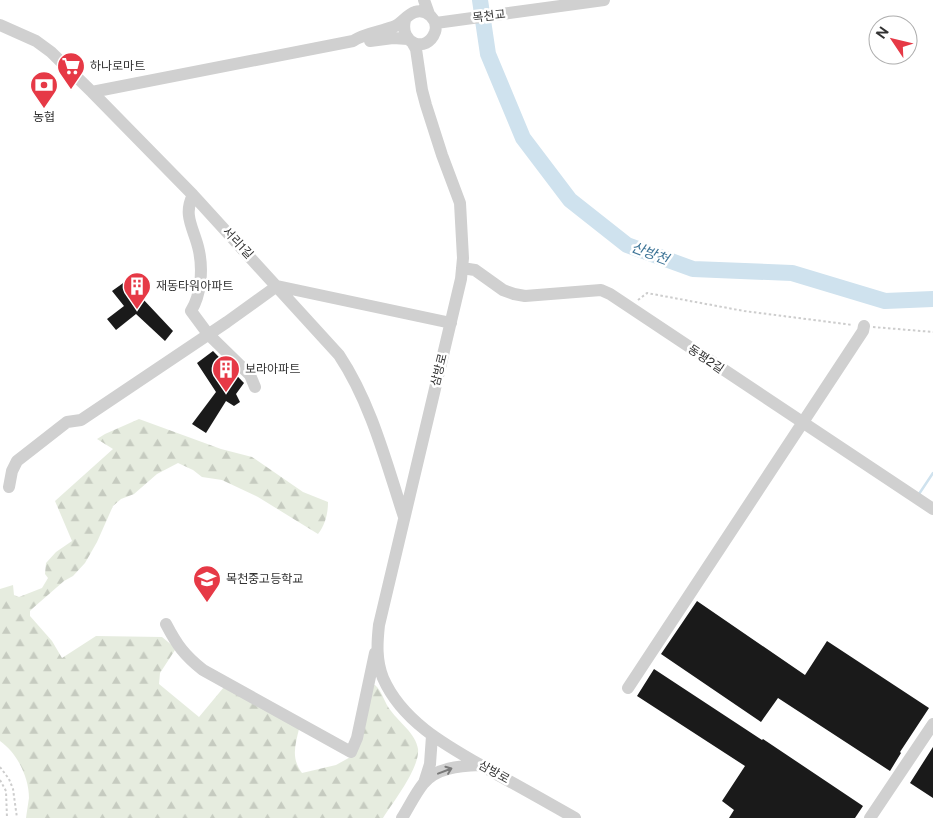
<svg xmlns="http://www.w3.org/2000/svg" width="933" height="818" font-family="'Public Sans','Noto Sans KR',sans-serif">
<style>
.forest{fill:url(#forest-firs)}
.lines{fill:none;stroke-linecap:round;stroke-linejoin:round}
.stream{stroke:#cfe2ee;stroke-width:2.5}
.river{stroke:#cfe2ee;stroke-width:16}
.building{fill:#1a1a1a}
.path{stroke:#cdcdcd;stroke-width:2;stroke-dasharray:2.5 2.5;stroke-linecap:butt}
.minor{stroke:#d0d0d0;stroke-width:12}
.oneway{stroke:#7a7a7a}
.labels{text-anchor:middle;stroke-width:5;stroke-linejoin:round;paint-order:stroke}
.street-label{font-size:12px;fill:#333;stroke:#fff}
.poi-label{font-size:12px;fill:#333;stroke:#fff;text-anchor:start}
.water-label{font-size:14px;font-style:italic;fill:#3f7597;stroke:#fff}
</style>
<defs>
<pattern id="forest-firs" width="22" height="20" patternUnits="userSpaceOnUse" patternTransform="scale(1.25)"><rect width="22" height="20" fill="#e6ecdf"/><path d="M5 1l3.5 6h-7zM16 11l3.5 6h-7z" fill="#c6cbc0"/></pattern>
</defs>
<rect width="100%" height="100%" fill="#fff"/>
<path class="forest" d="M 139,419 L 221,449 L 252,457 L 303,492 L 328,502 C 328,514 325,525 318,534 L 258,497 L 222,480 L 202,477 L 193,470 L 178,463 L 157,474 L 134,494 L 121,499 L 113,506 L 97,542 L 85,563 L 73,576 L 64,581 L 33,608 L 30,611 L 30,616 L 52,641 L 62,658 L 96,636 L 162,637 L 173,646 L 175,650 L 160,673 L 159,684 L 199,717 L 224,687 L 299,729 C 295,746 291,758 302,773 L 336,765 L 354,755 L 371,685 L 375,685 C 383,692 384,703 391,711 C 399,722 416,734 418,749 C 420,768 393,802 383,818 L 26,818 C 27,811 28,804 29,798 C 29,777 17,753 0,741 L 0,589 L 13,585 L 14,595 L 19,597 L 42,588 L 48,578 L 45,574 L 46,563 L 56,552 L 72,541 L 55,501 L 113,449 L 97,439 L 105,434 Z"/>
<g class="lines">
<path class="stream" d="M 919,494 L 933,473"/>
<path class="river" d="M 480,0 L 488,54 L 523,138 L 570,200 L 627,245 L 693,269 L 792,273 L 885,301 L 933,299"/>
</g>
<path class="building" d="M 126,281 L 173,331 L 165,341 L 136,314 L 116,330 L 107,319 L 124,306 L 112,291 Z
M 213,351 L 244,383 L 236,394 L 240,402 L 234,406 L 226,401 L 206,433 L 192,424 L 216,392 L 197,363 Z
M 697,601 L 805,675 L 827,641 L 929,708 L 900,752 L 901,753 L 890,771 L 778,698 L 761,722 L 661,654 Z
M 654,669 L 762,740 L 763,739 L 863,806 L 855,818 L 729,818 L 734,810 L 722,801 L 745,766 L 637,696 Z
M 933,747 L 933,798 L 910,783 Z"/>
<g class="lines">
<path class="path" d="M 638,300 L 647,293 L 744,311 L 853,325
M 873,327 L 933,332
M 0,767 L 9,779 L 13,789 L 17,818
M 0,780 L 6,791 L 7,818"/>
<path class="minor" d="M 424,0 L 429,14
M 436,23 L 604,0
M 0,25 L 36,41 L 51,52 L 92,92 L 193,195 L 339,355 C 371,403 386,462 404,517
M 370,41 L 393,38 L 408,39
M 412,42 L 416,49 L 422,90 L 426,105 L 442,155 L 460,203 L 463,258 L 461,279 L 379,625 C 377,643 376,661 383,678 C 404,726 455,750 498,775 C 524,789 550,804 575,818
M 92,92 L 353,41 C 365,33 379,32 393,27 C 402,24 406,15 415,12 C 426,8 439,20 435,32 C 427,54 399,44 405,20
M 193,195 C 182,216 195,230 199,251 C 203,270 201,295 191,311 L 208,334 L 250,375 L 255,387
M 462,268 L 475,270 L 503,290 L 514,294 L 525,296 L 601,290 L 610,294 L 933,509
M 9,487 L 12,471 L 17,461 L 67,422 L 81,420 L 227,322 L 277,286 L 451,323
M 166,624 C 177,645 184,655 203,670 L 351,752 L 357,738 L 375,653
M 628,688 L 863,331 L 864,326
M 424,783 L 430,764 L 432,736
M 402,818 C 409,807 415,794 423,784 C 436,767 461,766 481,765
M 870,818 L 933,724"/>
</g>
<defs><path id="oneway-shaft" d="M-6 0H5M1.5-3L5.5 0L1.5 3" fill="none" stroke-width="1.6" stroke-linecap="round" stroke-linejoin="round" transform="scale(1.25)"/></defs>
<use class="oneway" href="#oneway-shaft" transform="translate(445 771) rotate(-21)"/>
<defs>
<g id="supermarket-pin" transform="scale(1.4375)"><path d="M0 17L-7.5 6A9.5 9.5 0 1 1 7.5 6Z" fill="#e63946" stroke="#fff"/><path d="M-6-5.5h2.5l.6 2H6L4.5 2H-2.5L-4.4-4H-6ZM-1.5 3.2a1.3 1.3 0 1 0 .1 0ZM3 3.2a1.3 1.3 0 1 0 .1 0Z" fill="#fff"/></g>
<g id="bank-pin" transform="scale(1.4375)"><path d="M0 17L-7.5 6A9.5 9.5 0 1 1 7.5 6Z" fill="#e63946" stroke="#fff"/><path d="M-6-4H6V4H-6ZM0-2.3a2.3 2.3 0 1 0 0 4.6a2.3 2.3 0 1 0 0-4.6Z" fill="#fff"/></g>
<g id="building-pin" transform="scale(1.4375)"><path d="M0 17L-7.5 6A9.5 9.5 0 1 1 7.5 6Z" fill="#e63946" stroke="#fff"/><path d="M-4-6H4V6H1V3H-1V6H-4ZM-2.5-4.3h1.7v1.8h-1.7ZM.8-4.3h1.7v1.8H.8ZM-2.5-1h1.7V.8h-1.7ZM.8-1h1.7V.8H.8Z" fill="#fff"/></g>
<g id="school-pin" transform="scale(1.4375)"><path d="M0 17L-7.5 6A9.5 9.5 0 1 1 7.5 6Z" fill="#e63946" stroke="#fff"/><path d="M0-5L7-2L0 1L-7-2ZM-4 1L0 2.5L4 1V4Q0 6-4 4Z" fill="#fff"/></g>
</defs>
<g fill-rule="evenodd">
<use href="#supermarket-pin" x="71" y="66"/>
<use href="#bank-pin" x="44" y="85"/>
<use href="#building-pin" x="137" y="286"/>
<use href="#building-pin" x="226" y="369"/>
<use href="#school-pin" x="207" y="579"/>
</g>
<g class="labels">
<g class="street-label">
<text transform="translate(489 16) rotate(-7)" y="4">목천교</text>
<text transform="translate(238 243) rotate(47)" y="4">서리1길</text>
<text transform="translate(706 359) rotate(34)" y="4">동평2길</text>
<text transform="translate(439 370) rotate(-76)" y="4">삼방로</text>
<text transform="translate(494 772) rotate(29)" y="4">삼방로</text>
</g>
<g class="poi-label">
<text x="90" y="70">하나로마트</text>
<text x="44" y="121" text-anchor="middle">농협</text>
<text x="156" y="290">재동타워아파트</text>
<text x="245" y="373">보라아파트</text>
<text x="226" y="583">목천중고등학교</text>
</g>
<g class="water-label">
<text transform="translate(650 253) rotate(21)" y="5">산방천</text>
</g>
</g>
<g transform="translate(893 40) rotate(305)"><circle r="24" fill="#ffffff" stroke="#adadad"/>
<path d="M0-4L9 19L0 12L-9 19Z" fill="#e63946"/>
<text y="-8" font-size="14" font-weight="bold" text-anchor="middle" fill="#333333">N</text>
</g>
</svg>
